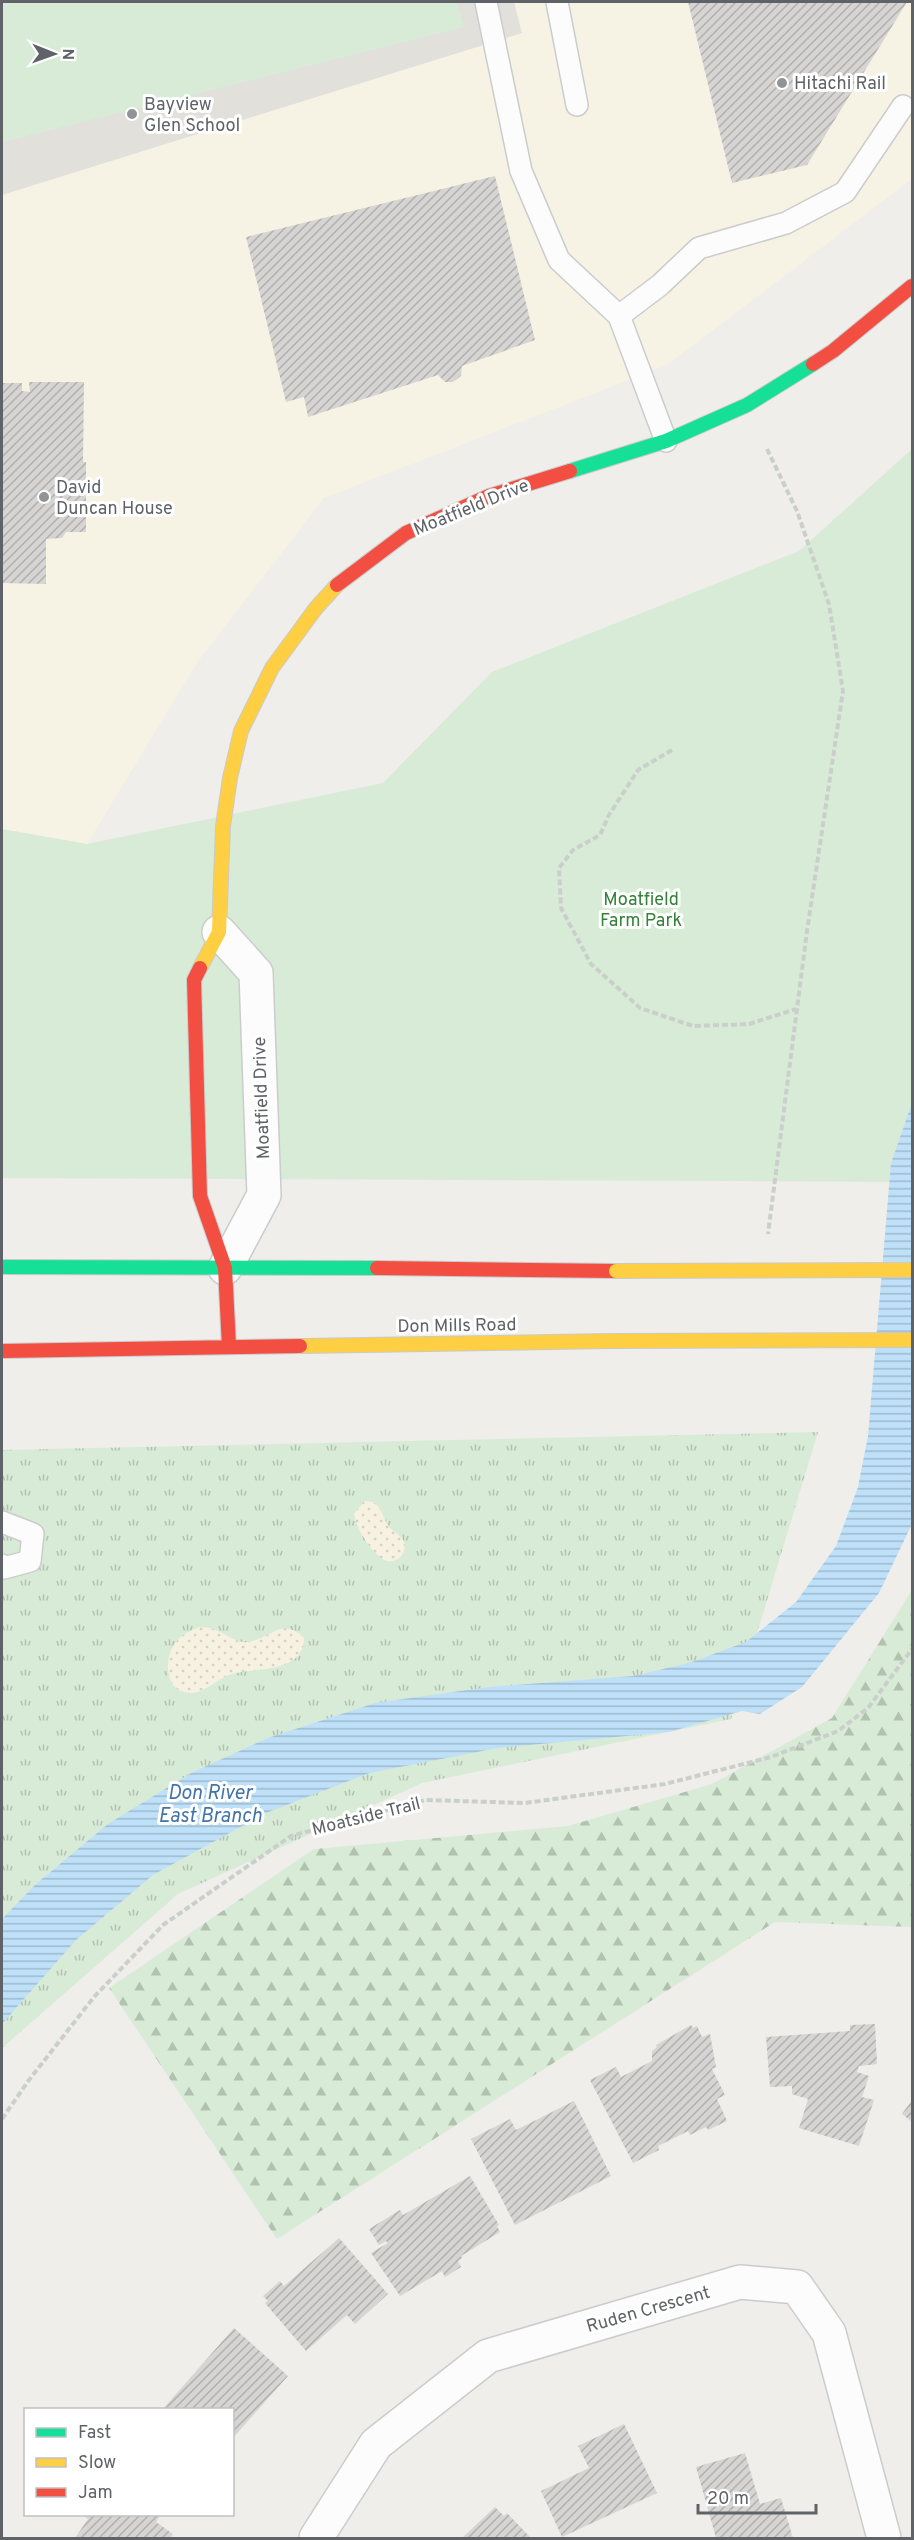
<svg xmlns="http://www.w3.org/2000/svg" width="914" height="2540" font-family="Overpass,sans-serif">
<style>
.commercial{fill:#f7f3e4}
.education{fill:#e2e0da}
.grass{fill:url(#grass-tufts)}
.forest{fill:url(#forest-firs)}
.sand{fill:url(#sand-dots)}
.park{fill:#d8ebd6}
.water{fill:url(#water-rules)}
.building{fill:url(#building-hatch)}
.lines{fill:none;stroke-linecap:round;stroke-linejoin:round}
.lane-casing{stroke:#cbcccc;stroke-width:24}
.street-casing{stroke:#cbcccc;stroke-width:36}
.fast-casing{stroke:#cacacb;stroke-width:16}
.slow-casing{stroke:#cacacb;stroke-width:16}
.jam-casing{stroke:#cacacb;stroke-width:16}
.path{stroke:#cacfcc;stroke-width:4;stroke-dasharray:6 3;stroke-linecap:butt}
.lane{stroke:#fdfcfc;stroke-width:21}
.street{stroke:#fdfcfc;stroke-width:33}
.fast{stroke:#16e098;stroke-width:14}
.slow{stroke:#ffcf43;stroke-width:14}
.jam{stroke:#f24e42;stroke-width:14}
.slow-bridge-casing{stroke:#cacacb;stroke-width:16;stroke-linecap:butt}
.slow-bridge{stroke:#ffcf43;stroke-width:14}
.poi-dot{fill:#919496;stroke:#fff;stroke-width:2}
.labels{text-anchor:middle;stroke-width:6;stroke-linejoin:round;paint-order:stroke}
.poi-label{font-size:18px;fill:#5f6368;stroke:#fff;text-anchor:start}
.street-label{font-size:18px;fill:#5f6368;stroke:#fff}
.park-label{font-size:18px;fill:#348238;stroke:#fff}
.water-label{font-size:20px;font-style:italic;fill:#4174aa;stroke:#fff}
</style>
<defs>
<pattern id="grass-tufts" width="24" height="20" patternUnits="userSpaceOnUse" patternTransform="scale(1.5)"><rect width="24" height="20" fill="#d8ebd6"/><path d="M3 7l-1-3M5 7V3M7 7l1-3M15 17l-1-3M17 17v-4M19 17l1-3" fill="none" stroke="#b2c2b1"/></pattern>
<pattern id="forest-firs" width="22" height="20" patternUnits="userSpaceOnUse" patternTransform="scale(1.5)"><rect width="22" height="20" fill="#d8ebd6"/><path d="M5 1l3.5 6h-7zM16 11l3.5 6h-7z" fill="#b2c2b1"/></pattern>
<pattern id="sand-dots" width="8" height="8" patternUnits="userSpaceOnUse" patternTransform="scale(1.5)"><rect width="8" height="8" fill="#f6f1e1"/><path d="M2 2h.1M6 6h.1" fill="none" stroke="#d5d1c4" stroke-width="1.8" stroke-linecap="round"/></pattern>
<pattern id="water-rules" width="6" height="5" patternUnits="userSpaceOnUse" patternTransform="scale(1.5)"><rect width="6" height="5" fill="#bfe0f9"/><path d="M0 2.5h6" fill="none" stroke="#9eb9cd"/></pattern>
<pattern id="building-hatch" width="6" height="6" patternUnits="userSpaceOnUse" patternTransform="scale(1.5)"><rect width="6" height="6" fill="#d6d5d3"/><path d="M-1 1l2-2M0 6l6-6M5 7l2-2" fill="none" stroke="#b1b0af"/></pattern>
</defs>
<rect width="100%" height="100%" fill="#efeeea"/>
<path class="commercial" d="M 514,2 L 912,2 L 912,179 L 667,365 L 324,498 L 198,661 L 87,844 L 2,829 L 2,195 L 521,33 Z"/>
<path class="education" d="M 2,2 L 514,2 L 522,33 L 2,195 Z"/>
<path class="grass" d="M 818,1432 L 731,1719 L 422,1783 L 178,1894 L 2,2048 L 2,1450 Z"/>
<path class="forest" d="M 912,1590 L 912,1927 L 775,1922 L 277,2239 L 109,1988 L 314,1849 L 568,1826 L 712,1784 L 832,1718 Z"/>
<path class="sand" d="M 364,1501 C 382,1501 380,1513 388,1525 C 392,1532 401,1534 404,1542 C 408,1556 393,1567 381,1558 C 369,1548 357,1530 354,1514 Z
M 199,1627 C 221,1626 232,1644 248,1642 C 271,1639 281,1616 304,1638 C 303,1676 252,1666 229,1675 C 213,1681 202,1697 184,1692 C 163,1687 165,1655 176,1642 C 182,1634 190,1631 199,1627 Z"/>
<path class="park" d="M 2,2 L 457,2 L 464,27 L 2,142 Z
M 912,449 L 912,1182 L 2,1178 L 2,829 L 87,844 L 383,783 L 492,672 L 799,551 Z"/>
<path class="water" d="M 912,1103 L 912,1524 L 879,1593 L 802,1687 L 760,1714 L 742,1711 L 669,1732 L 498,1748 L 369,1773 L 266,1813 L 153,1875 L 76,1940 L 2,2024 L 2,1919 L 36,1884 L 108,1824 L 191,1773 L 268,1738 L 375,1703 L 489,1687 L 634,1676 L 692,1662 L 746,1642 L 796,1602 L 836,1546 L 858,1487 L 868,1436 L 891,1163 Z"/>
<path class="building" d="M 688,2 L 907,2 L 807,165 L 732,183 Z
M 495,176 L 535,340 L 462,366 L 461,376 L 453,382 L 445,382 L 438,375 L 308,417 L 304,397 L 286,402 L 246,237 Z
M 29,382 L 84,382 L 83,462 L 86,462 L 86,532 L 66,532 L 62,538 L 46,539 L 46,584 L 2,583 L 2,383 L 22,383 L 22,391 L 30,392 Z
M 875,2024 L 877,2064 L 859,2066 L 857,2072 L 869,2076 L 862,2097 L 874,2100 L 859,2146 L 799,2128 L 808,2099 L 792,2094 L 792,2086 L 770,2087 L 766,2037 L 850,2031 L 850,2025 Z
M 691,2025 L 693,2028 L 697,2026 L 702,2037 L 710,2034 L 716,2067 L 712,2069 L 725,2095 L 717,2099 L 727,2121 L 708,2130 L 706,2127 L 690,2135 L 688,2131 L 658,2146 L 659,2150 L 633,2163 L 590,2080 L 616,2067 L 621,2077 L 652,2061 L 652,2051 L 657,2047 L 656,2045 Z
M 912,2100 L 912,2122 L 902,2114 Z
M 574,2101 L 611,2176 L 515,2225 L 471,2139 L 510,2119 L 516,2130 Z
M 470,2176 L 499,2225 L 497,2226 L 500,2232 L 461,2256 L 462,2258 L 458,2261 L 461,2267 L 445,2277 L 442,2271 L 400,2296 L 371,2253 L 388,2243 L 386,2241 L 379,2245 L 369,2229 L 400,2210 L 403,2215 Z
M 339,2238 L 388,2294 L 355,2324 L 347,2315 L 306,2351 L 265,2303 L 268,2301 L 263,2296 L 280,2281 L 284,2286 Z
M 234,2328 L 288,2376 L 232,2439 L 232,2410 L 162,2410 Z
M 624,2424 L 657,2493 L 562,2537 L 541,2491 L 589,2468 L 578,2446 Z
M 745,2453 L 760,2504 L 781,2498 L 793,2538 L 716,2538 L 696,2467 Z
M 495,2507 L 504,2516 L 507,2513 L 531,2538 L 465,2538 L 463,2537 Z
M 81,2514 L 161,2514 L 156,2522 L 173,2534 L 170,2538 L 75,2538 L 88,2519 Z"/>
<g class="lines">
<g class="lane-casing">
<path id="lane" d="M 486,2 L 521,171 L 559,260 L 619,316
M 557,2 L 577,105
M 666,441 L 619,316 L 660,285 L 699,248 L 786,223 L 845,192 L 903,106
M 2,1522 L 33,1534 L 30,1561 L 4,1568 L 2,1565"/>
</g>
<g class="street-casing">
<path id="street" d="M 219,932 L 256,973 L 264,1195 L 225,1268
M 316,2538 L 376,2444 L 488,2356 L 740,2282 L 797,2287 L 829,2333 L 884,2538"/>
</g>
<g class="fast-casing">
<path id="fast" d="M 570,471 L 666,441 L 747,405 L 813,364
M 2,1267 L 377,1268"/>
</g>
<g class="slow-casing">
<path id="slow" d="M 200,968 L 219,932 L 223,826 L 230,778 L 241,731 L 272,668 L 316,608 L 337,585
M 300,1346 L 612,1341"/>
</g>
<g class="jam-casing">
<path id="jam" d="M 813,364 L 833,351 L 912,286
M 337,585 L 406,533 L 489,496 L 570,471
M 200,968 L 194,980 L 200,1196 L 225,1268 L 229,1346
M 377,1268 L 616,1271
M 2,1351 L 300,1346"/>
</g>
<path class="path" d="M 767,449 L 797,511 L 829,604 L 843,691 L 807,931 L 768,1234
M 672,750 L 638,770 L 609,815 L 600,835 L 573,850 L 559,868 L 561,908 L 591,964 L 640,1008 L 693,1026 L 749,1024 L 796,1009
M 2,2119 L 29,2080 L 94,1997 L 163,1925 L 291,1836 L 425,1800 L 525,1803 L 665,1784 L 771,1757 L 838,1731 L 868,1708 L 912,1649"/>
<use href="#lane" class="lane"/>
<use href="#street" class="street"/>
<use href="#fast" class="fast"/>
<use href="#slow" class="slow"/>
<use href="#jam" class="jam"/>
<g class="slow-bridge-casing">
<path id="slow-bridge" d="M 616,1271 L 912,1270
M 612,1341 L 912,1340"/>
</g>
<use href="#slow-bridge" class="slow-bridge"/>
</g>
<g class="poi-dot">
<circle cx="782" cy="83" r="6"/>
<circle cx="132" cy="114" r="6"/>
<circle cx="44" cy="497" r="6"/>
</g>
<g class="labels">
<g class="poi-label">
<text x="794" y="89">Hitachi Rail</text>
<text x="144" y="110">Bayview<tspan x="144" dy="21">Glen School</tspan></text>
<text x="56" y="493">David<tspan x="56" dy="21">Duncan House</tspan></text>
</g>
<g class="street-label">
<text transform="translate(471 507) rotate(-22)" y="6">Moatfield Drive</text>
<text transform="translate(261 1098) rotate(-92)" y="6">Moatfield Drive</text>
<text transform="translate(457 1325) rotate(-1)" y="6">Don Mills Road</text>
<text transform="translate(366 1816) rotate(-14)" y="6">Moatside Trail</text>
<text transform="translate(648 2309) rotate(-16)" y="6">Ruden Crescent</text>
</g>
<g class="park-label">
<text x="641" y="905">Moatfield<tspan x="641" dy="21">Farm Park</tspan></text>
</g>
<g class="water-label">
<text x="210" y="1799">Don River<tspan x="210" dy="23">East Branch</tspan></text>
</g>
</g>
<rect width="914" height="2540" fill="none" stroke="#5f6368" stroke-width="6"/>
<rect x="24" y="2408" width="210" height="108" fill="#ffffff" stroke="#bfc1c3" stroke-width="1.5"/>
<rect x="36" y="2428" width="30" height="9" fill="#16e098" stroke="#bfc1c3" stroke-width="1.5"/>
<text x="78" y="2438" font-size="18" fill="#5f6368">Fast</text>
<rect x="36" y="2458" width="30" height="9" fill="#ffcf43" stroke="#bfc1c3" stroke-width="1.5"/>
<text x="78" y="2468" font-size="18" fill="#5f6368">Slow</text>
<rect x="36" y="2488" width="30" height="9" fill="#f24e42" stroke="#bfc1c3" stroke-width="1.5"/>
<text x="78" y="2498" font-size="18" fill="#5f6368">Jam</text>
<g transform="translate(54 54) rotate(91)" stroke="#ffffff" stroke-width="4.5" paint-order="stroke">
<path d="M0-4.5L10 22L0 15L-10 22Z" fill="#5f6368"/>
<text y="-9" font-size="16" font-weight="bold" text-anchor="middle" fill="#5f6368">N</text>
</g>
<path d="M698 2504v9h118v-9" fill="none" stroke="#5f6368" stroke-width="3"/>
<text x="707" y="2504" font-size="18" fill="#5f6368" stroke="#ffffff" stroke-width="4.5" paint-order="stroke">20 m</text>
</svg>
